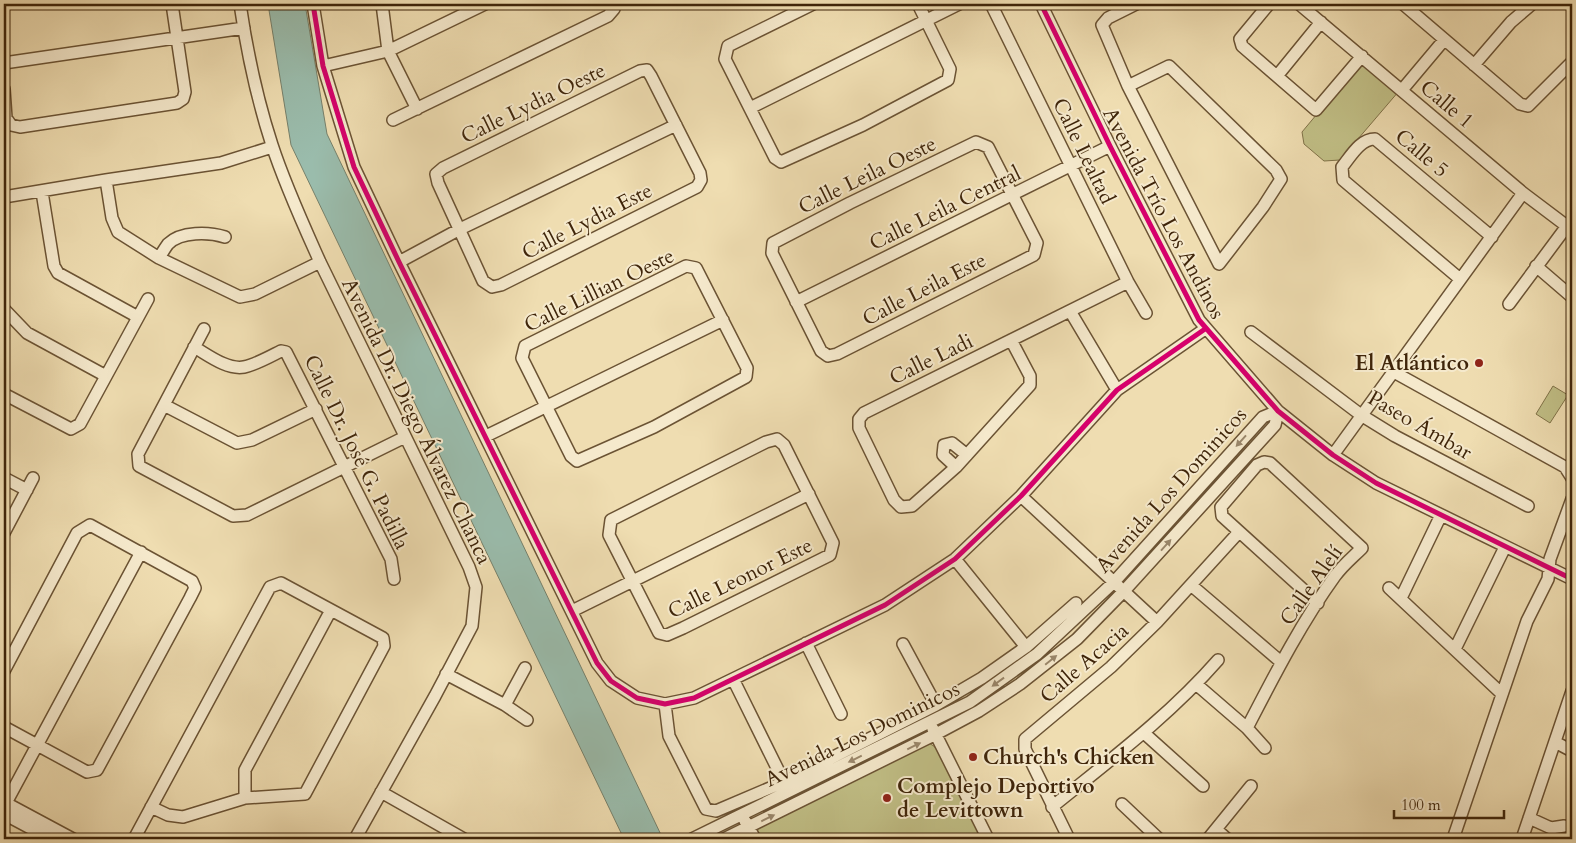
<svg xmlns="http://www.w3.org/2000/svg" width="1576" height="843" font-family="Cardo,serif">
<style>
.green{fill:#c1bf86;stroke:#807248}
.water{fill:#9abcac;stroke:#76806b}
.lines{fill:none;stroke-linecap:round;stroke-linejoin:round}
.minor-casing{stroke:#6b5334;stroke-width:14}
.minor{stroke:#f5e9cc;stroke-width:11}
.cycleway-casing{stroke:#f5e9cc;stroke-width:8}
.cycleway{stroke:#d6006c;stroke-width:5}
.oneway{fill:#9a876b}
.poi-dot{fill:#8f2418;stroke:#f5e9cc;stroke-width:2}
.labels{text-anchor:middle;stroke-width:4;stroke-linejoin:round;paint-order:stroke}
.street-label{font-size:21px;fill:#3f250a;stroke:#f5e9cc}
.poi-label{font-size:21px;font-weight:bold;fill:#3f250a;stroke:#f5e9cc;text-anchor:start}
</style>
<rect width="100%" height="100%" fill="#efddb1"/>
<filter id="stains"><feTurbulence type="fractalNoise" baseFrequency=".004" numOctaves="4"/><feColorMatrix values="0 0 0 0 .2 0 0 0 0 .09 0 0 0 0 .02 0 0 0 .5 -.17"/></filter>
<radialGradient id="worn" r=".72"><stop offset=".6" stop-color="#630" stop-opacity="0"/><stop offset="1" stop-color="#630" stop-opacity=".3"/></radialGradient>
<path class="green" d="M 1362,60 L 1399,91 L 1340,160 L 1324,161 L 1304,144 L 1302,132 Z
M 1553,386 L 1568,395 L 1550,423 L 1536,414 Z
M 929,743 L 935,747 L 942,757 L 985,839 L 727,839 Z"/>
<path class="water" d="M 268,4 L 305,4 L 327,134 L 663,839 L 624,839 L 291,145 Z"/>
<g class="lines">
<g class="minor-casing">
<path id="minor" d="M 240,4 C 247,52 257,99 272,145 C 285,185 303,224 320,262 L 469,567 L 476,587 L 472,626 L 435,696 L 355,839
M 313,4 L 323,66 L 354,167 L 399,262 L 597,663 L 611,681 L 637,698 L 665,704 L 694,698 L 885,605 L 955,559 L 1021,496 L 1117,390 L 1205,329
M 382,4 L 388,51 L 417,109
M 813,4 L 728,46 L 725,59 L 775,158 L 781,162 L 863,125 L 948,80 L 950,69 L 918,4
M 991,4 L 1128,282 L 1146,313
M 1041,4 L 1110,146 L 1199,320 L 1278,411 L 1333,455 L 1376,483 L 1572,579
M 1269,4 L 1240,39 L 1242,46 L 1316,110 L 1362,56
M 1299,4 L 1523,193 L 1572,230
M 1403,4 L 1520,104 L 1528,106 L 1572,62
M 4,63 L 244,28
M 1474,65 L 1511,22 L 1532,4
M 323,66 L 388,51 L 485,4
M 647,70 L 651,76 L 700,173 L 701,180 L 697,187 L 501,285 L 492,287 L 483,281 L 438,183 L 436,174 L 443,168 L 640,71 Z
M 1277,76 L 1321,22
M 1128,86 L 1169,66 L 1276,170 L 1281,179 L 1263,207 L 1219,264 L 1128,86 L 1102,25 L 1108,18 L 1136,4
M 4,89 L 6,118 L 11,125 L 20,127 L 177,103 L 183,99 L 185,92 L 172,4
M 1402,90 L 1444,40
M 750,108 L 959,4
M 393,120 L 608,16 L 614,9 L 614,4
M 976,142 L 988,147 L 1037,243 L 1034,255 L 837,354 L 828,356 L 821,351 L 772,253 L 773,243 L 850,203 Z
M 106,180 L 112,218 L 118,232 L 159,258 L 240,297 L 255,294 L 320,262
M 42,192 L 54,266 L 58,273 L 138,317
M 4,197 L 106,180 L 221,163 L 272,147
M 159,258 C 162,253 165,248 168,244 C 181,231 209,232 225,237
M 399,262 L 460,229 L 676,125
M 686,266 L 696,268 L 747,368 L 746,377 L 654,427 L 577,461 L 571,456 L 522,358 L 525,346 Z
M 1536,266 L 1572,297
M 1460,279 L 1343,180 L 1342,167 C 1351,156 1360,139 1375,139 L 1492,237
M 796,302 L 1110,146
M 1509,304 L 1567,226
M 4,309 L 27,333 L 106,376
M 1070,311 L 1117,390
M 204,329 L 138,454 L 139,466 L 233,516 L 247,515 L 405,437
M 1251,332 L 1361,415 L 1395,436 L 1528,506
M 1011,340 L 1030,376 L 1030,385 L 956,467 L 912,506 L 901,507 L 894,500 L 859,428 L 859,419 L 864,413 L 1128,282
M 194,347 C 208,355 227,370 244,367 C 255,365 271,356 281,351 L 286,352 L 391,559 L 394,579
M 1392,371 L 1556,462 L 1565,467 L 1572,478
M 4,394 L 71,429 L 80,424 L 148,299
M 164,405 L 237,443 L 252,440 L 316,409
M 486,436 L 723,320
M 777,439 L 784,445 L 833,543 L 830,555 L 683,628 L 667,635 L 659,633 L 609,535 L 611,520 L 766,442 Z
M 1333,455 L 1523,193
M 956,467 L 943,455 L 944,445 L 952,443 L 967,455
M 4,478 L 27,490
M 1021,496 L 1157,622
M 4,533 L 33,478
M 955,559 L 1026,647
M 1191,585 L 1281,662
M 1389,588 L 1502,694
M 1401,598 L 1441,515
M 572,611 L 809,494
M 806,643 L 841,714
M 903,644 L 936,705
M 1455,649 L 1505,547
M 4,671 L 77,533 L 90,525 L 192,581 L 195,588 L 190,598 L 97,770 L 87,772 L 4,727
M 446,674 L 505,705 L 527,720
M 733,679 L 784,782
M 1196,684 L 1247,728 L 1265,748
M 665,704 L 669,736 L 706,809 L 716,811 L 784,782 L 936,705 L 982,678 L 1026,647 L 1076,603
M 505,705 L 525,668
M 1247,728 C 1274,676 1301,623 1335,576 C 1343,565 1353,557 1362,548 L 1270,463 L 1264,462 L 1257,465 L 1221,507 L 1222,516 L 1318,603
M 933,729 L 988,839
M 1144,733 L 1203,786
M 1555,742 L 1572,751
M 381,792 L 464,839
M 245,798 L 245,770 L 331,610
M 4,802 L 73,839
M 6,803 L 141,552
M 1122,804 L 1159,839
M 1052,807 C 1110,760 1169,716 1218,660
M 4,814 L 51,839
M 1529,818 L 1551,828 L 1564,826
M 745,821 L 755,839
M 1217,830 L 1227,839
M 134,839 L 270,587 L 281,583 L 383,638 L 384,646 L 305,794 L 245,798 L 183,817 L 168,815 L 151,807
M 692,839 L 970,702 L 1037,654 L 1114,582 L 1263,417 L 1278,411
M 724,839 L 936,734 L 979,711 L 1020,684 L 1077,639 L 1124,591 L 1275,425 L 1278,411
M 1069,839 L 1025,749 L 1025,739 L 1111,667 L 1157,622 L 1239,532
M 1208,839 L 1251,786
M 1453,839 L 1527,621 L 1548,579 L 1550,559 L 1572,499
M 1522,839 L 1572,691"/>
</g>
<use href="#minor" class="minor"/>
<g class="cycleway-casing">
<path id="cycleway" d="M 313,4 L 323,66 L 354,167 L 399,262 L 597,663 L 611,681 L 637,698 L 665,704 L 694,698 L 885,605 L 955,559 L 1021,496 L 1117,390 L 1205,329
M 1041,4 L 1110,146 L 1199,320 L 1278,411 L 1333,455 L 1376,483 L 1572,579"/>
</g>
<use href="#cycleway" class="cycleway"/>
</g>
<defs><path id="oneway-solid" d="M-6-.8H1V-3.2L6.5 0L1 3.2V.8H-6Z" transform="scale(1.25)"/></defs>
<g class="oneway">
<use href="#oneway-solid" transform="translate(1241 441) rotate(132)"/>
<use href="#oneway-solid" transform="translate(1166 545) rotate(-48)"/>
<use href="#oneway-solid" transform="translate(1051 660) rotate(-39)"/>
<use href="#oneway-solid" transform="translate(998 682) rotate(144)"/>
<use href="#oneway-solid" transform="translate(914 746) rotate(-26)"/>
<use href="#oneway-solid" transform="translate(855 759) rotate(154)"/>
<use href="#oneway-solid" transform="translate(768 818) rotate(-26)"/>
</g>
<g class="poi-dot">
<circle cx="1479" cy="363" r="5"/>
<circle cx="973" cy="757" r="5"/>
<circle cx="887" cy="798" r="5"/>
</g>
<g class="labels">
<g class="street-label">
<text transform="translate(533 103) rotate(-26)" y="7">Calle Lydia Oeste</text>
<text transform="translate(1447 104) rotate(40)" y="7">Calle 1</text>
<text transform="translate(1084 151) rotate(64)" y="7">Calle Lealtad</text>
<text transform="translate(1422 153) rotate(40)" y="7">Calle 5</text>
<text transform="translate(867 175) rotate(-26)" y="7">Calle Leila Oeste</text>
<text transform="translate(945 208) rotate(-26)" y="7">Calle Leila Central</text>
<text transform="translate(1164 213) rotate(62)" y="7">Avenida Trío Los Andinos</text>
<text transform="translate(587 221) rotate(-27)" y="7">Calle Lydia Este</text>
<text transform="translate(924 289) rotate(-27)" y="7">Calle Leila Este</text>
<text transform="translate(599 290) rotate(-26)" y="7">Calle Lillian Oeste</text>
<text transform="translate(931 359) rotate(-26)" y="7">Calle Ladi</text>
<text transform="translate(417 421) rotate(64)" y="7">Avenida Dr. Diego Álvarez Chanca</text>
<text transform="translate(1420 425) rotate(30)" y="7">Paseo Ámbar</text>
<text transform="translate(357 452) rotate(64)" y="7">Calle Dr. José G. Padilla</text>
<text transform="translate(1171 490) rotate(-48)" y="7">Avenida Los Dominicos</text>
<text transform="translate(740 578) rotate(-26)" y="7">Calle Leonor Este</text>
<text transform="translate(1311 585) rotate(-55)" y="7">Calle Alelí</text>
<text transform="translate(1084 663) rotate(-41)" y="7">Calle Acacia</text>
<text transform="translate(862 734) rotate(-26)" y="7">Avenida Los Dominicos</text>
</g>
<g class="poi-label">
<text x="1469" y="370" text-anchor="end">El Atlántico</text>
<text x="983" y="764">Church's Chicken</text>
<text x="897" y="793">Complejo Deportivo<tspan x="897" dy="24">de Levittown</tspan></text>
</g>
</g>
<rect width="1576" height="843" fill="none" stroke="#efddb1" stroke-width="20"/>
<rect x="5" y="5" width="1566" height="833" fill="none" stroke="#3f250a" stroke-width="2.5"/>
<rect x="10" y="10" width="1556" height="823" fill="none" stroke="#3f250a"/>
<path d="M1394 810v8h110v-8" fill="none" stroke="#3f250a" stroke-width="2.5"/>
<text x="1401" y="810" font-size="15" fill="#3f250a" stroke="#f5e9cc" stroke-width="4" paint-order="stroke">100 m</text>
<rect width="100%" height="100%" filter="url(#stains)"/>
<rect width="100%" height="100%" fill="url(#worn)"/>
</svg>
